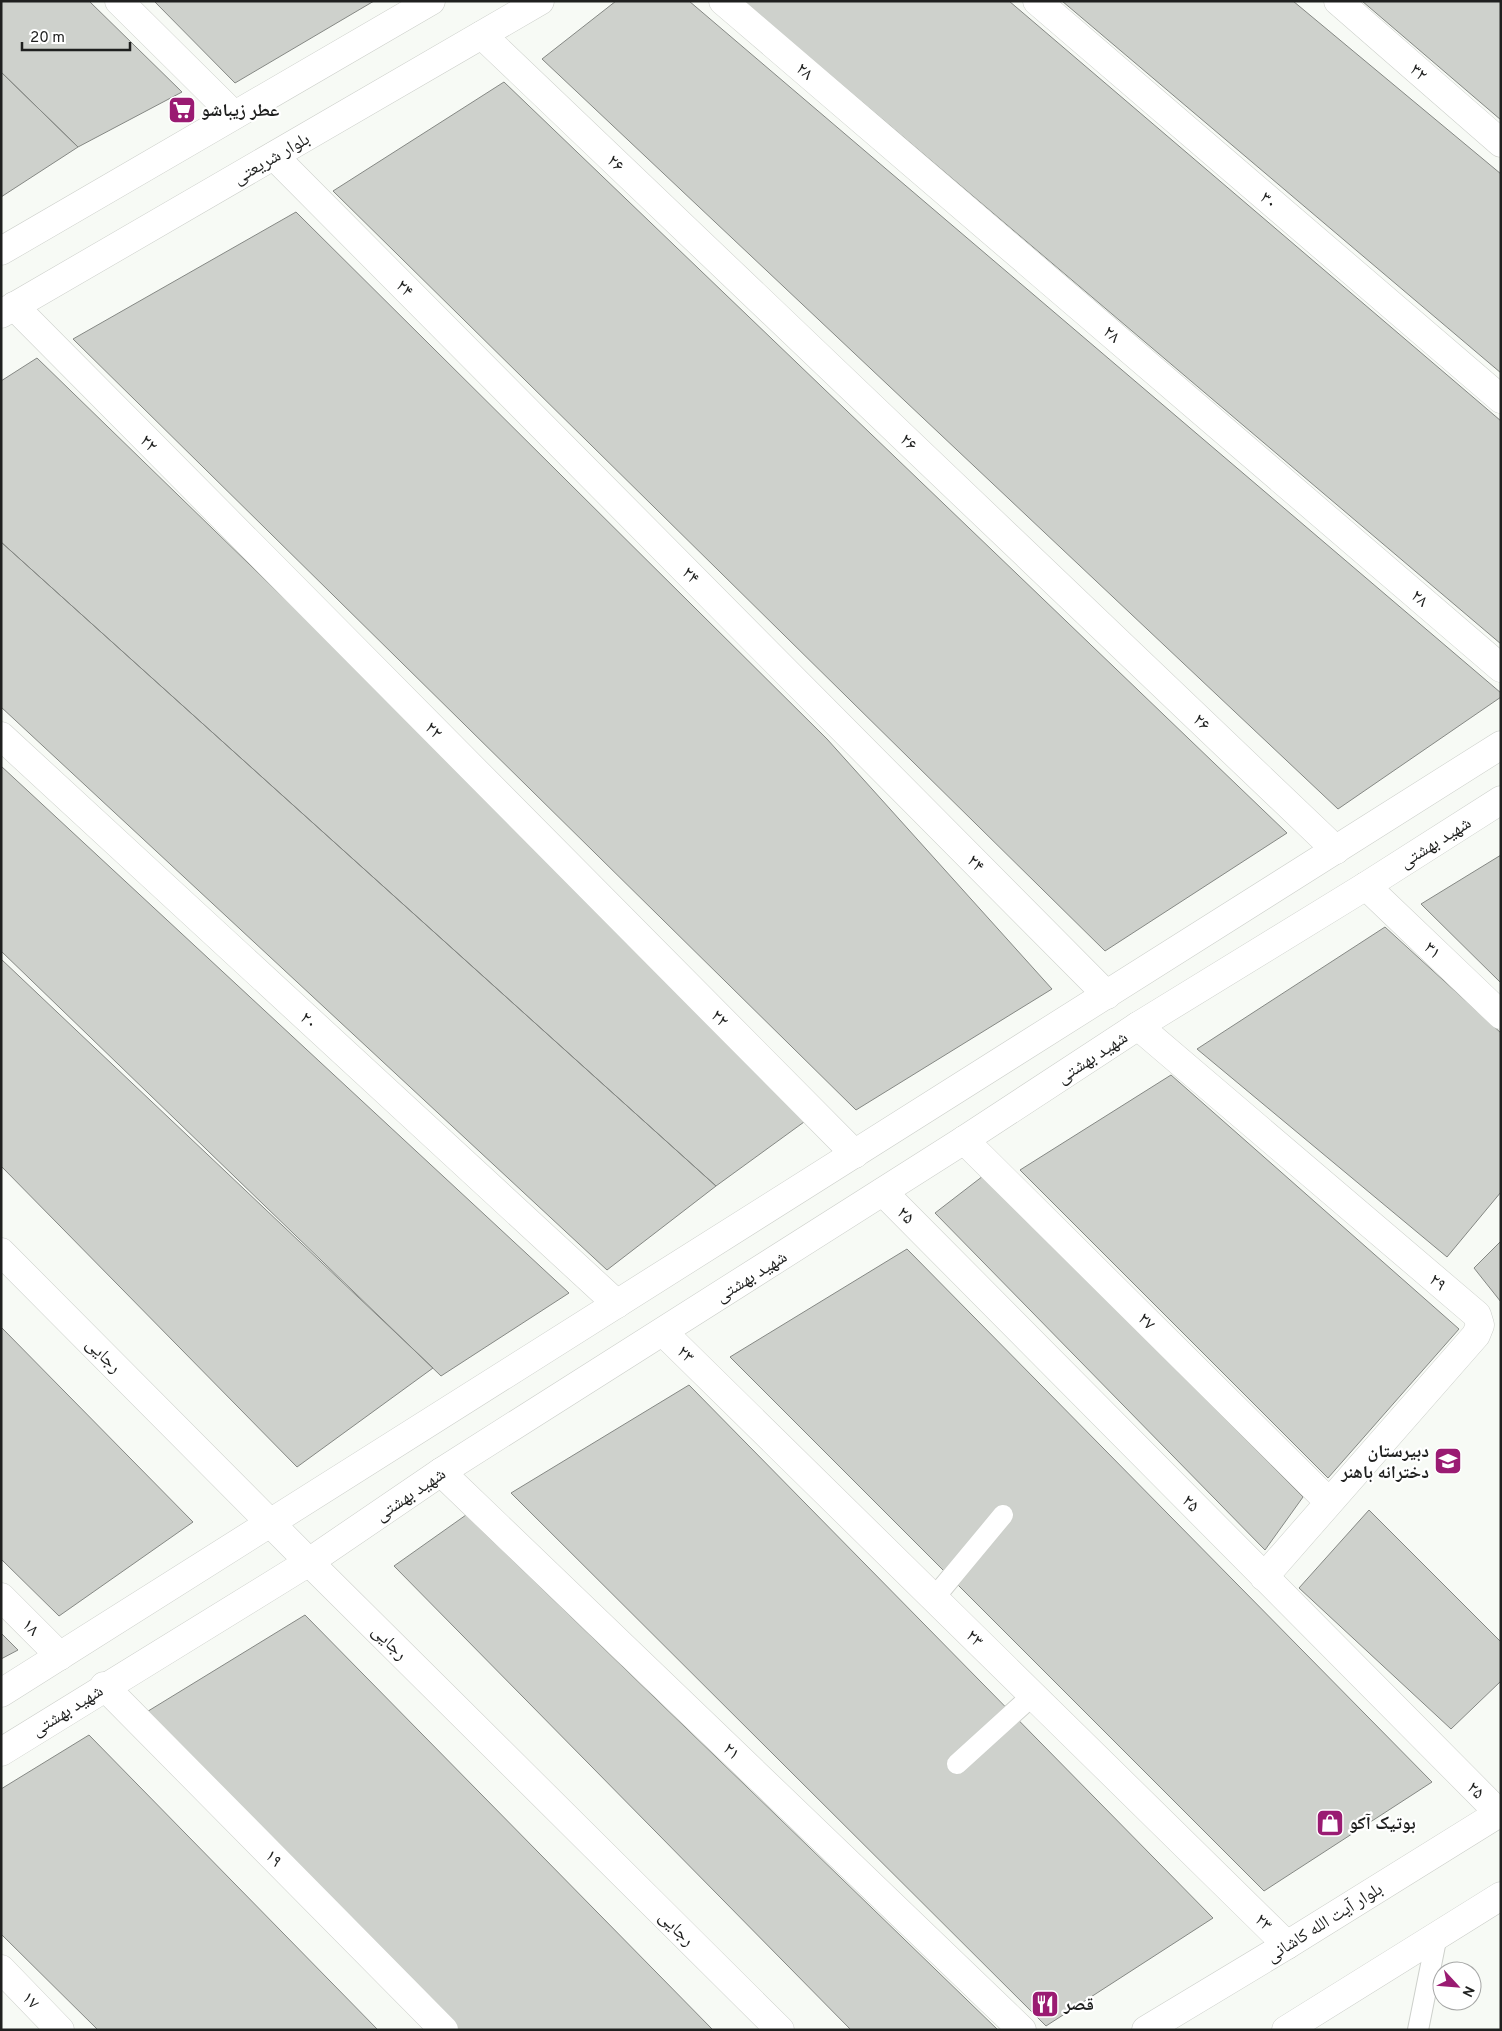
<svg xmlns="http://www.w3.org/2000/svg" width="1502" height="2031" font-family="Overpass,'Noto Naskh Arabic',sans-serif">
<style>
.building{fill:#ced1cc;stroke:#858884}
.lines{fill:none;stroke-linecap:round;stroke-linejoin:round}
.service-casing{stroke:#cdd0cb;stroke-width:22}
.minor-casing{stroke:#cdd0cb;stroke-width:29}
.secondary-casing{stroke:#cdd0cb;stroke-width:29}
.primary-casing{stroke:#cdd0cb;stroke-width:29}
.service{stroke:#fff;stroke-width:20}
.minor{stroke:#fff;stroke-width:28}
.secondary{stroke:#fff;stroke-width:28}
.primary{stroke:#fff;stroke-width:28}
.labels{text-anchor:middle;stroke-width:4.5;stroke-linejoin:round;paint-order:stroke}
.street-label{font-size:18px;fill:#1f201f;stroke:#fff}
.poi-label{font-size:18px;font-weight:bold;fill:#1f201f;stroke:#fff;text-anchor:start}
</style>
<rect width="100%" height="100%" fill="#f7faf5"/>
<path class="building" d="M 1,1 L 89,1 L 182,92 L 78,147 L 1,72 Z
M 154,1 L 374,1 L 235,83 Z
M 616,1 L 689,1 L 1501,693 L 1501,697 L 1338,809 L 542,59 Z
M 743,1 L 1009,1 L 1501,421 L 1501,644 Z
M 1062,1 L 1293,1 L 1501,174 L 1501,373 Z
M 1362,1 L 1501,1 L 1501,120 Z
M 1,72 L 78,147 L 1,197 Z
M 504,82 L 1287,833 L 1105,951 L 333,191 Z
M 296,212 L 827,739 L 1052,989 L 856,1110 L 73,339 Z
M 37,358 L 815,1114 L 716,1186 L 1,542 L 1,381 Z
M 1,542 L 716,1186 L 607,1270 L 1,707 Z
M 1,766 L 569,1293 L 441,1376 L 1,951 Z
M 1501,855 L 1501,983 L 1421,904 Z
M 1385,927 L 1501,1033 L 1501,1192 L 1447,1257 L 1197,1049 Z
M 1,959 L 433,1368 L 297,1467 L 1,1166 Z
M 1171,1075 L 1459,1329 L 1328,1478 L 1020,1170 Z
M 983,1176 L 1303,1497 L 1265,1550 L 935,1213 Z
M 1501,1241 L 1501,1302 L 1474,1268 Z
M 907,1249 L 1432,1782 L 1264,1891 L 730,1357 Z
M 1,1327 L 193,1522 L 59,1616 L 1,1559 Z
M 689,1385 L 1213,1918 L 1046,2026 L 511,1493 Z
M 1369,1510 L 1501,1642 L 1501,1681 L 1451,1729 L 1299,1588 Z
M 466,1515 L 998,2030 L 851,2030 L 394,1566 Z
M 305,1615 L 713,2030 L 434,2030 L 127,1724 Z
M 1,1633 L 18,1650 L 1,1659 Z
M 89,1735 L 378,2030 L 98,2030 L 1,1934 L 1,1789 Z"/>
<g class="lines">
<g class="service-casing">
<path id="service" d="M 934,1598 L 1003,1515
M 957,1764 L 1033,1695
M 1418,2030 L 1437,1935"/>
</g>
<g class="minor-casing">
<path id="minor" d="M 119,1 L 234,115
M 723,1 L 1501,668
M 1037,1 L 1501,399
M 1338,1 L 1501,143
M 482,35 L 1336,850
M 274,156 L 1107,995
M 14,306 L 855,1154
M 1,736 L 617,1304
M 1366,886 L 1501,1015
M 1138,1026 L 1477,1315 L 1480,1325 L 1476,1335 L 1264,1577
M 964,1140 L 1329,1502
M 883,1192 L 1499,1813
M 1,1252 L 309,1562 L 780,2030
M 663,1332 L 1287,1945
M 441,1472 L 1022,2030
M 1,1597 L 60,1656
M 104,1686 L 444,2030
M 1,1969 L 60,2030"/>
</g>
<g class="secondary-casing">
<path id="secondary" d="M 1,251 L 431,1
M 1,314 L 540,1
M 1,1693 L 1501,745
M 1,1752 L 309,1562 L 441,1472 L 964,1140 L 1138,1026 L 1366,886 L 1501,800"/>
</g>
<g class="primary-casing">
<path id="primary" d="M 1146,2030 L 1287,1945 L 1501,1812
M 1286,2030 L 1501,1896"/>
</g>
<use href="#service" class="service"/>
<use href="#minor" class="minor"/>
<use href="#secondary" class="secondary"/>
<use href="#primary" class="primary"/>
</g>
<defs>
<g id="supermarket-square" transform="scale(1.4375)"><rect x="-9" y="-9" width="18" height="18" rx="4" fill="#9a1b72" stroke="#fff"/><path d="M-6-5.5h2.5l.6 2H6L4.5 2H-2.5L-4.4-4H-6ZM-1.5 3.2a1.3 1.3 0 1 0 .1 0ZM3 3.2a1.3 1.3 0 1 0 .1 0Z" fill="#fff"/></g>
<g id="school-square" transform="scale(1.4375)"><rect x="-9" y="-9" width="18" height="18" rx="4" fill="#9a1b72" stroke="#fff"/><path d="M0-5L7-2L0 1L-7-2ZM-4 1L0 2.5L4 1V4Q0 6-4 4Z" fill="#fff"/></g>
<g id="shop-square" transform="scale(1.4375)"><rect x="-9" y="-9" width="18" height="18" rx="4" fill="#9a1b72" stroke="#fff"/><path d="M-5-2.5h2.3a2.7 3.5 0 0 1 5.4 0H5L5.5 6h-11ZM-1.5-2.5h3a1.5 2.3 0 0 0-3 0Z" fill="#fff"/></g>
<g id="restaurant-square" transform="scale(1.4375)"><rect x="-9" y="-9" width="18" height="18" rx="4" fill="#9a1b72" stroke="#fff"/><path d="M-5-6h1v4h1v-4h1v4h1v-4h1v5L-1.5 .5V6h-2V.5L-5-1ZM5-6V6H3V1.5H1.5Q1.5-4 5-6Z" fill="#fff"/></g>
</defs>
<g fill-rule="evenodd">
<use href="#supermarket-square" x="182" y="110"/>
<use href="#school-square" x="1448" y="1461"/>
<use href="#shop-square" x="1330" y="1823"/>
<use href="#restaurant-square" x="1045" y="2004"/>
</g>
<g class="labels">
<g class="street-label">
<text transform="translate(805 71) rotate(41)" y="6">۲۸</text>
<text transform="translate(1419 72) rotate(41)" y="6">۳۲</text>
<text transform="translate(271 158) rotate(-30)" y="6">بلوار شریعتی</text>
<text transform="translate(616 163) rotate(44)" y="6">۲۶</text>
<text transform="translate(1269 200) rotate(41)" y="6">۳۰</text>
<text transform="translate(405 288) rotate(45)" y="6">۲۴</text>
<text transform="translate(1112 334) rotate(41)" y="6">۲۸</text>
<text transform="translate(909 442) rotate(44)" y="6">۲۶</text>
<text transform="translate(149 443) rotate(45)" y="6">۲۲</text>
<text transform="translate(691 575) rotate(45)" y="6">۲۴</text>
<text transform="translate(1420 598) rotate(41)" y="6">۲۸</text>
<text transform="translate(1202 722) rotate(44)" y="6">۲۶</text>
<text transform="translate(434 730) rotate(45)" y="6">۲۲</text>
<text transform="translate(1435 842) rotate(-32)" y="6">شهید بهشتی</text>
<text transform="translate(976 863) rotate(45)" y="6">۲۴</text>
<text transform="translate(1433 950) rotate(44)" y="6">۳۱</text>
<text transform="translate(720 1018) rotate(45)" y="6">۲۲</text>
<text transform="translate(309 1020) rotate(43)" y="6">۲۰</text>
<text transform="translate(1092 1057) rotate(-33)" y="6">شهید بهشتی</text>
<text transform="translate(906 1215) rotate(45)" y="6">۲۵</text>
<text transform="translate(751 1276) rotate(-32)" y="6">شهید بهشتی</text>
<text transform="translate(1438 1282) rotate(40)" y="6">۲۹</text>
<text transform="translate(1147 1321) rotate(45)" y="6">۲۷</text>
<text transform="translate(686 1354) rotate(44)" y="6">۲۳</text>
<text transform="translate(104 1355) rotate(45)" y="6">رجایی</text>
<text transform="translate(410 1494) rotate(-34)" y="6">شهید بهشتی</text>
<text transform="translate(1191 1503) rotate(45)" y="6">۲۵</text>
<text transform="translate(31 1627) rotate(45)" y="6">۱۸</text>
<text transform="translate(975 1638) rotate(45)" y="6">۲۳</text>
<text transform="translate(390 1642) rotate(45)" y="6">رجایی</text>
<text transform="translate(67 1710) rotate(-32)" y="6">شهید بهشتی</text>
<text transform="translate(732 1751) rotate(44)" y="6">۲۱</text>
<text transform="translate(1476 1790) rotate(45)" y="6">۲۵</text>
<text transform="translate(274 1858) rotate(45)" y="6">۱۹</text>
<text transform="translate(1264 1922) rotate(44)" y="6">۲۳</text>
<text transform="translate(1324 1922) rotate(-32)" y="6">بلوار آیت الله کاشانی</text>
<text transform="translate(677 1928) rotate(45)" y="6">رجایی</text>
<text transform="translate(31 2000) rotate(46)" y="6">۱۷</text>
</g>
<g class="poi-label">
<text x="201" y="116">عطر زیباشو</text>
<text x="1429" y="1457" text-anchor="end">دبیرستان<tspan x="1429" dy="21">دخترانه باهنر</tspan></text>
<text x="1349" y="1829">بوتیک آکو</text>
<text x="1064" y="2010">قصر</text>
</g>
</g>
<rect width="1502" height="2031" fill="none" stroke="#1f201f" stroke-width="5"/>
<g transform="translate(1457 1986) rotate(116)"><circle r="24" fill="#ffffff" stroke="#a5a6a5"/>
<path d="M0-4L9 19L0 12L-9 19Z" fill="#9a1b72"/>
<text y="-8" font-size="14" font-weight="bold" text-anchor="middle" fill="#1f201f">N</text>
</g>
<path d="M22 42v8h108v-8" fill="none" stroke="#1f201f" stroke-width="2.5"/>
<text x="30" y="42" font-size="15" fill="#1f201f" stroke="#ffffff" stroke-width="4" paint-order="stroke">20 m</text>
</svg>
